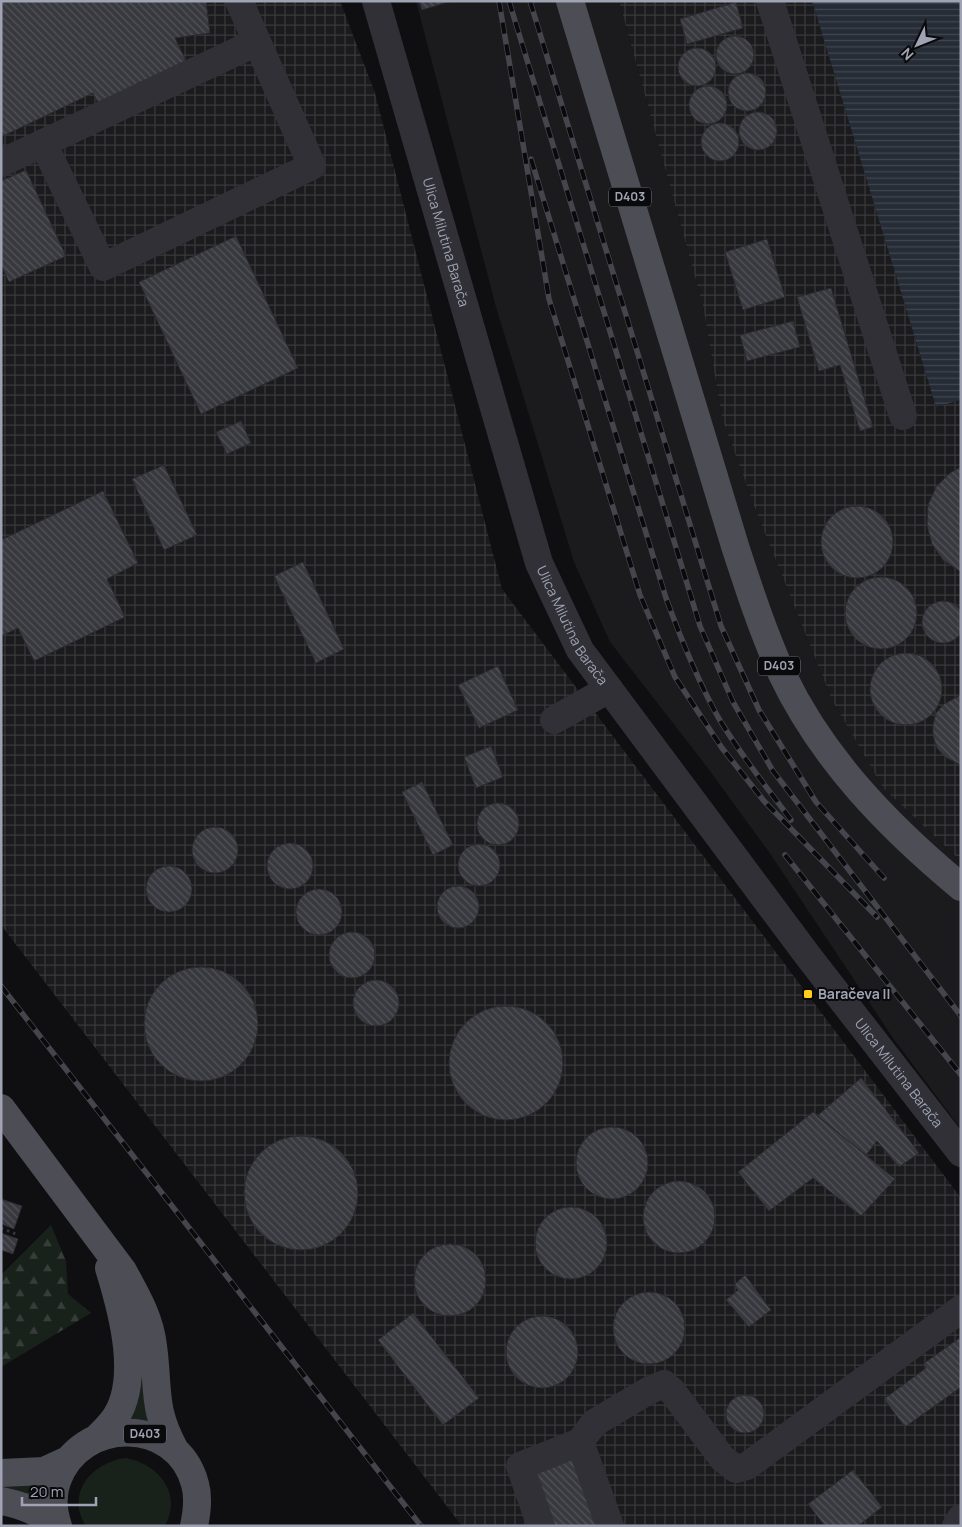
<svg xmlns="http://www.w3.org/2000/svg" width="962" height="1527" font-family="Manrope,sans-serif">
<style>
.built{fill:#1b1b1e}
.industrial{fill:url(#industrial-grid)}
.green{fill:#19211b}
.forest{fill:url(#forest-firs)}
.water{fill:url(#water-rules)}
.building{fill:url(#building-back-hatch);stroke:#2a292d}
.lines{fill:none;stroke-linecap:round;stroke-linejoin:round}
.path{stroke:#36373d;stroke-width:3;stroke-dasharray:2.5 4;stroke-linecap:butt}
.minor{stroke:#303036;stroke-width:28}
.major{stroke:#4c4d55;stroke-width:28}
.rail-casing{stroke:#45464d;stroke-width:5.5}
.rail{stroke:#0a0a0c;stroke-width:4;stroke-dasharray:11;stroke-linecap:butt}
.poi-dot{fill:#fece19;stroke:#0a0a0c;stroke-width:2}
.labels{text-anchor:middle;stroke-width:4;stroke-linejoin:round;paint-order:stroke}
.shield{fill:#0a0a0c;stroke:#727581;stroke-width:1}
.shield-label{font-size:12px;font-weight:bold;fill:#9fa3b3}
.street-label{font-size:14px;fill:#9fa3b3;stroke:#0a0a0c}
.poi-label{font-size:14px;font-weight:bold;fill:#9fa3b3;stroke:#0a0a0c;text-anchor:start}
</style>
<defs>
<pattern id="industrial-grid" width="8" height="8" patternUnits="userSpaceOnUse" patternTransform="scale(1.25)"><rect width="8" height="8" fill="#1b1b1e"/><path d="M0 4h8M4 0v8" fill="none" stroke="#39393c"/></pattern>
<pattern id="forest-firs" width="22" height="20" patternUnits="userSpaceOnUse" patternTransform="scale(1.25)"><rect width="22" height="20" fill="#19211b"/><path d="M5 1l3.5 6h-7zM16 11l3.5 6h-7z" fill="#373e3a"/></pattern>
<pattern id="water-rules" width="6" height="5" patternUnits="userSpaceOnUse" patternTransform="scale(1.25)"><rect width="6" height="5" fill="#252c35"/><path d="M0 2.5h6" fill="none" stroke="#414750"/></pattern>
<pattern id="building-back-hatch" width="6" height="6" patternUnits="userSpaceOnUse" patternTransform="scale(1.25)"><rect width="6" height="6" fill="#38393f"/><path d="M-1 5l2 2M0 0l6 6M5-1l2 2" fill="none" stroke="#525258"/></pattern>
</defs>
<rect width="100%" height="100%" fill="#0f0f11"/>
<path class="built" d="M 416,1 L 619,1 L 703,306 L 722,418 L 756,511 L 832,700 L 883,788 L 961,861 L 961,1129 L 893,1038 L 769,852 L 704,763 L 610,642 L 574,562 L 496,307 Z"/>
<path class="industrial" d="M 1,1 L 340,1 L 375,93 L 502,589 L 961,1198 L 961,1526 L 462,1526 L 1,925 Z
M 619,1 L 812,1 L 936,407 L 961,400 L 961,861 L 883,788 L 832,700 L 756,511 L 722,418 L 703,306 Z"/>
<path class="green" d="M 141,1336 L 148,1424 L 128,1422 Z
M 126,1458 C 158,1464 183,1493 165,1526 L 86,1526 C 65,1492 93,1462 126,1458 Z
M 46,1482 L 42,1503 L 1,1491 L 1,1483 Z"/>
<path class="forest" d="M 51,1225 L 66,1261 L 68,1294 L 91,1313 L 1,1367 L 1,1275 Z"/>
<path class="water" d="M 812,1 L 961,1 L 961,400 L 936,407 Z"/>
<path class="building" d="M 1,1 L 206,1 L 210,33 L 175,38 L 186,61 L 98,103 L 93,93 L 1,137 Z
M 419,1 L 451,1 L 422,10 Z
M 736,2 L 743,28 L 687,44 L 680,19 Z
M716 55a19 19 0 1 1 38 0a19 19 0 1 1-38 0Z
M678 67a19 19 0 1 1 38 0a19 19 0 1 1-38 0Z
M728 92a19 19 0 1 1 38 0a19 19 0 1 1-38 0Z
M689 105a19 19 0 1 1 38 0a19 19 0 1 1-38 0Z
M739 131a19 19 0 1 1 38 0a19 19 0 1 1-38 0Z
M701 142a19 19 0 1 1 38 0a19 19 0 1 1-38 0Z
M 26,170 L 66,256 L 9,282 L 1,265 L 1,181 Z
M 236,236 L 298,368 L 201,414 L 139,282 Z
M 767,239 L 785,297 L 743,310 L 725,252 Z
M 831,288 L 873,427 L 860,431 L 840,365 L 819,371 L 797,297 Z
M 793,321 L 800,347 L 747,361 L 740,335 Z
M 241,421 L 251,443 L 227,454 L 216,432 Z
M 164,465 L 197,535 L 164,550 L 132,479 Z
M 961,467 L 961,572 L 943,560 L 932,544 L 927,525 L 928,505 L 936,487 L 950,473 Z
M 103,491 L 138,563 L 107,579 L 125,617 L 34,661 L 18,628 L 1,636 L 1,540 Z
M821 542a36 36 0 1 1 72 0a36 36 0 1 1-72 0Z
M 303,562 L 344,649 L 316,663 L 274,576 Z
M845 613a36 36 0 1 1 72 0a36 36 0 1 1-72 0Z
M922 622a21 21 0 1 1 42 0a21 21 0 1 1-42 0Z
M870 689a36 36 0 1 1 72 0a36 36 0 1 1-72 0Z
M 498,666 L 518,710 L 479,728 L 458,685 Z
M 961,695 L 961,765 L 945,757 L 937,748 L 933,736 L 933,725 L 936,713 L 944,704 Z
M 491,746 L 503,777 L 476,788 L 464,757 Z
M 422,782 L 453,845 L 433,855 L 402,792 Z
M477 824a21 21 0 1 1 42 0a21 21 0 1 1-42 0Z
M192 850a23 23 0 1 1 46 0a23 23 0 1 1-46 0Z
M267 866a23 23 0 1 1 46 0a23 23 0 1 1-46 0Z
M458 865a21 21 0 1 1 42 0a21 21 0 1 1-42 0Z
M146 889a23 23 0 1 1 46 0a23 23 0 1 1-46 0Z
M437 907a21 21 0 1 1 42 0a21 21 0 1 1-42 0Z
M296 912a23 23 0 1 1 46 0a23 23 0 1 1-46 0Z
M329 955a23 23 0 1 1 46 0a23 23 0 1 1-46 0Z
M144 1024a57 57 0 1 1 114 0a57 57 0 1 1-114 0Z
M353 1003a23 23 0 1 1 46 0a23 23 0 1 1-46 0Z
M449 1063a57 57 0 1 1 114 0a57 57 0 1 1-114 0Z
M 861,1078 L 919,1153 L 899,1167 L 877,1141 L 866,1155 L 817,1116 Z
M 813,1112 L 895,1179 L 861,1216 L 813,1178 L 769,1211 L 738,1172 Z
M576 1163a36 36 0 1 1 72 0a36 36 0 1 1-72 0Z
M244 1193a57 57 0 1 1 114 0a57 57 0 1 1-114 0Z
M643 1217a36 36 0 1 1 72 0a36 36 0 1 1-72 0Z
M 1,1199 L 22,1206 L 14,1229 L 1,1224 Z
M535 1243a36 36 0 1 1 72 0a36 36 0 1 1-72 0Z
M 1,1233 L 18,1239 L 13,1254 L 1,1250 Z
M414 1280a36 36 0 1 1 72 0a36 36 0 1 1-72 0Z
M 745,1275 L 771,1310 L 749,1327 L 726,1300 L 738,1290 L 734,1285 Z
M613 1328a36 36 0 1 1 72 0a36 36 0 1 1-72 0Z
M 413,1313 L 479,1398 L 443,1425 L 378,1340 Z
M506 1352a36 36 0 1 1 72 0a36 36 0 1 1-72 0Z
M 961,1337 L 961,1387 L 905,1427 L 884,1399 L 926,1368 L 923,1364 Z
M726 1414a19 19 0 1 1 38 0a19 19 0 1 1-38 0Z
M 576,1450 L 604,1526 L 553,1526 L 532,1466 Z
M 853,1470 L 882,1507 L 858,1526 L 825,1526 L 808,1504 Z"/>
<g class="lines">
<path class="path" d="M 1,1228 L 18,1235"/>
<g class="minor">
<path id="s1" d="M 376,1 L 539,563 L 580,650 L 808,956 L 961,1153"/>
<path d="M 770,1 L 903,416"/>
<path d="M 43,143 L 103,267 L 312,166 L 239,1"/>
<path d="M 1,163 L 257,42"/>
<path d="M 554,720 L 609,689"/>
<path d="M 580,1442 L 594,1423 L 648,1391 L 664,1384 L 672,1391 L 722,1458 L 736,1469 L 747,1466 L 961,1309"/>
<path d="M 541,1526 L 520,1466 L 580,1442 L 610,1526"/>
<path d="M 956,1526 L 961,1518"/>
</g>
<path class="major" d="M 570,1 L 735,546 C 749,589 763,632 782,674 C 823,760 889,827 961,887
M 1,1108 L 123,1271 C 136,1295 150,1318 153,1346 C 159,1390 152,1408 175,1450
M 99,1436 C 103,1432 108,1427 112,1422 C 143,1384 122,1310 109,1268
M 1,1473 L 44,1471 L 68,1460
M 1,1501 C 21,1505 40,1511 54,1526
M 58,1526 C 53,1511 52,1495 57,1481 C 80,1416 177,1416 195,1484 C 199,1498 197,1512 194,1526"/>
<g class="rail-casing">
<path id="rail" d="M 499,1 L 549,299 L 640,595 L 675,677 L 722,748 L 764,801 L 877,917
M 509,1 L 700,626 L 733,702 L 773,771 L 961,1016
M 530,1 L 721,626 L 759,710 L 816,802 L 884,878
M 531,159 L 666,598 C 681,639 697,679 718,717 C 739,753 766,786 791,820
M 785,855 L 961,1075
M 1,986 L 421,1526"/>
</g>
<use href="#rail" class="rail"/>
</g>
<rect class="poi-dot" x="803" y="989" width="10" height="10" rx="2.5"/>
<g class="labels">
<g class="shield">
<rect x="609" y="187.5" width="42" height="19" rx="4"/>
<rect x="758" y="656.5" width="42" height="19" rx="4"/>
<rect x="124" y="1424.5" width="42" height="19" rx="4"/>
</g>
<g class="shield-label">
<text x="630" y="201">D403</text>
<text x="779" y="670">D403</text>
<text x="145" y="1438">D403</text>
</g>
<g class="street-label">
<text dy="5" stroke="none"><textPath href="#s1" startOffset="251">Ulica Milutina Barača</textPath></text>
<text dy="5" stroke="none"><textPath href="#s1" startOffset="656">Ulica Milutina Barača</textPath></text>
<text dy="5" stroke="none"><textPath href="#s1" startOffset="1211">Ulica Milutina Barača</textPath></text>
</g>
<g class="poi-label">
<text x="818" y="999">Baračeva II</text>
</g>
</g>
<rect width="962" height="1527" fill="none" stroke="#9fa3b3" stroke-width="5"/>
<g transform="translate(917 45) rotate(227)" stroke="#0a0a0c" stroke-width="4" paint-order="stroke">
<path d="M0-4L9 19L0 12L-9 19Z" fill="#9fa3b3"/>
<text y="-8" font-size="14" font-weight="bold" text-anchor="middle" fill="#9fa3b3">N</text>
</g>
<path d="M22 1497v8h74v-8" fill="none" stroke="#9fa3b3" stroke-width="2.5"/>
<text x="30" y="1497" font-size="15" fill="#9fa3b3" stroke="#0a0a0c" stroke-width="4" paint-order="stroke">20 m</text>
</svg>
